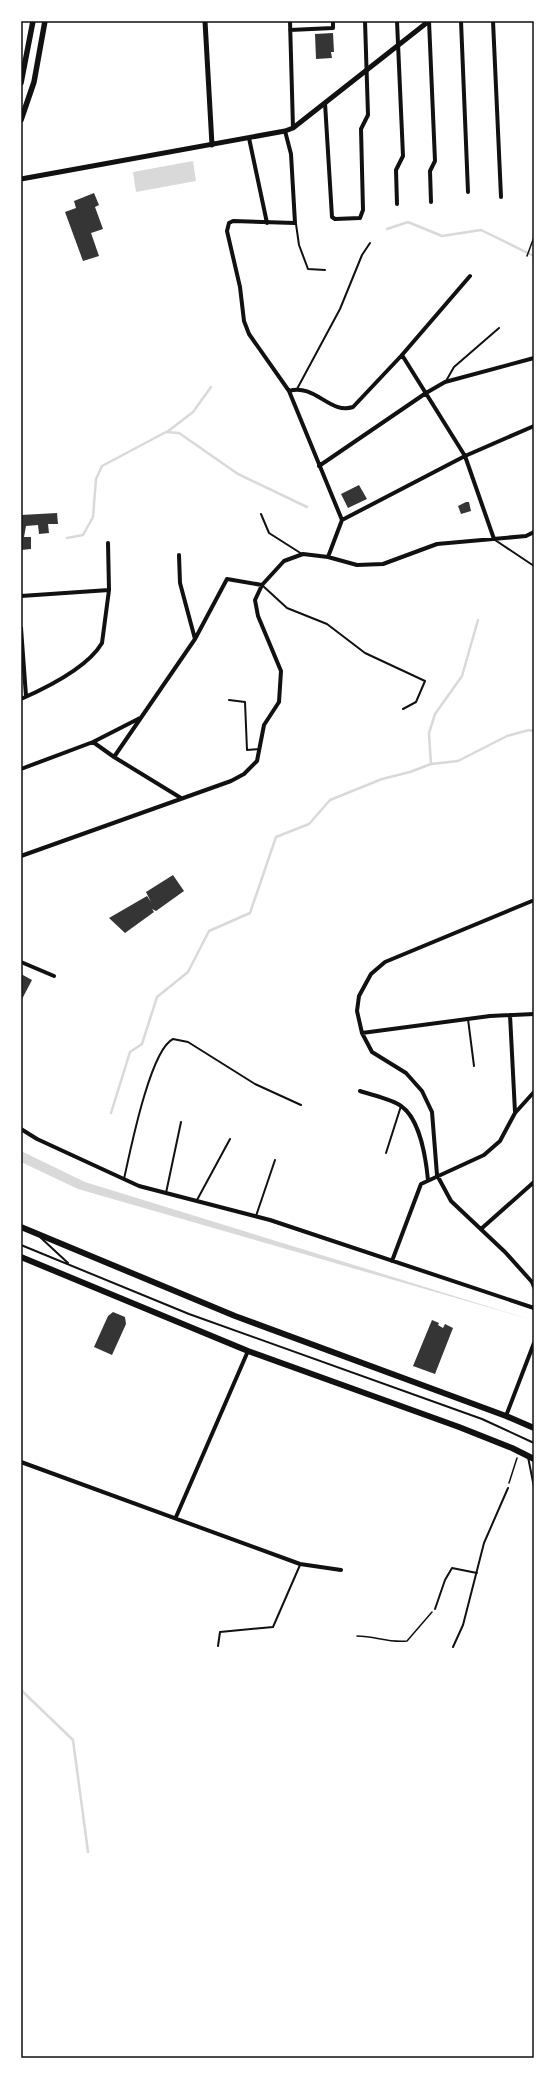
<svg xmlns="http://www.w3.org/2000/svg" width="555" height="2079" font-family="'Archivo Narrow',sans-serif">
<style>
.water{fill:#d9d9d9}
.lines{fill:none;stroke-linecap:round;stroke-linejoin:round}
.stream{stroke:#d9d9d9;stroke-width:2.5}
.building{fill:#353535}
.path{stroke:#111;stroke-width:1.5}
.service{stroke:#111;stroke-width:2}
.minor{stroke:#111;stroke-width:4}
.tertiary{stroke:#111;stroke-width:5}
.secondary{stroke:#111;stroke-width:5.5}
.primary{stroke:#111;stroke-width:6}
.neatline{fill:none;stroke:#111;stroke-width:1.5}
</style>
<rect width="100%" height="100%" fill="#fff"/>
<path class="water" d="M 193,161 L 196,181 L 136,192 L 133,172 Z
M 21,1151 L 85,1182 L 529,1319 L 78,1189 L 21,1162 Z"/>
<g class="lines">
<path class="stream" d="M 387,229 L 408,222 L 442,236 L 481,230 L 534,256
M 167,432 L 193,412 L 211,387
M 67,538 L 83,535 L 93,517 L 96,479 L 102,466 L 166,432 L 179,433 L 238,474 L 307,507
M 431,764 L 429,733 L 435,714 L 462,676 L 478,620
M 111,1113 L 130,1052 L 142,1044 L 157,997 L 188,972 L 209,931 L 250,913 L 276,837 L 309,824 L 330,800 L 382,779 L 410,772 L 431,764 L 458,761 L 507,736 L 529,730 L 534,731
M 21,1690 L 73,1740 L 88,1852"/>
</g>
<path class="building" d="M 333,33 L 334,52 L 331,52 L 332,58 L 316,59 L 315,34 Z
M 94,193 L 99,205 L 95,207 L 103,229 L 91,233 L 99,256 L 83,261 L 65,212 L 76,208 L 74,201 Z
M 359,485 L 367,499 L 348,508 L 341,494 Z
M 466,502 L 469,502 L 471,511 L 461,514 L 458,506 Z
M 57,513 L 58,524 L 48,524 L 49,533 L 39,534 L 38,525 L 26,526 L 24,537 L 31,537 L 31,549 L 21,550 L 21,515 Z
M 173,875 L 184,891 L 156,911 L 152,909 L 154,912 L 125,933 L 109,918 L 147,896 L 151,902 L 146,892 Z
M 21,974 L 32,980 L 21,1001 Z
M 113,1312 L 125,1317 L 126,1324 L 112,1355 L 94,1347 L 108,1316 Z
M 432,1320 L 439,1323 L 438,1325 L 443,1328 L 445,1324 L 453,1328 L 435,1374 L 413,1366 Z"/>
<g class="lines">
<path class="path" d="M 527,256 L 534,237
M 509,1483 L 517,1458
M 357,1636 C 376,1636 387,1643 407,1641 L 432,1612"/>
<path class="service" d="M 296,224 L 299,245 L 308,269 L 325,270
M 446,381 L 454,367 L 499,328
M 297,389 L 340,309 L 362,255 L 370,243
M 261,514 L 269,533 L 302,554
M 495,540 L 534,566
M 263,586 L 287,608 L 327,624 L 365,653 L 425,681 L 416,702 L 403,709
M 229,700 L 245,702 L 247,750 L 260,749
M 468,1019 L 474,1066
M 386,1153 L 401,1106
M 124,1179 C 130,1152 150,1050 173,1039 L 188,1042 L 255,1084 L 301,1105
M 166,1193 L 181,1122
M 197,1200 L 230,1139
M 256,1216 L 275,1160
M 40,1237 L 68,1263
M 21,1245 L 189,1314 L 482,1419 L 534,1443
M 528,1457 L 534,1487
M 435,1609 L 445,1580 L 452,1568 L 477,1573
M 218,1646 L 220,1632 L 273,1627 L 300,1565
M 453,1647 L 463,1625 L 484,1543 L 508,1488"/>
<path class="minor" d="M 290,21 L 293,128
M 397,21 L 403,156 L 396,170 L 397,204
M 429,21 L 435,161 L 430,171 L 431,202
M 461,21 L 468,192
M 493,21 L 501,197
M 290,30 L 333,28 L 333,21
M 325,103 L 332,217 L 335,219 L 360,218 L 363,210 L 361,129 L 368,115 L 365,21
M 285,131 L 291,154 L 295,223 L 233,221 L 229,223 L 227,231 L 240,287 L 244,321 L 249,334 L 289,391 L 342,520
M 249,138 L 267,223
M 402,355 L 465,456 L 494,539
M 289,391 C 315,383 330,415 353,407 L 402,355 L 470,276
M 319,466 L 426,393 L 445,382 L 534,358
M 342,520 L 465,456 L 534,426
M 179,555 L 180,583 L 195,639
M 328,557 L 342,520
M 21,596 L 109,590
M 21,628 L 26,696
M 21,699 C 46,688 88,667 102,643 L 109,590 L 108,543
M 93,742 L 114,757 L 181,798
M 114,757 L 195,639 L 227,579 L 262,585
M 21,769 L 93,742 L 140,718
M 21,856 L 231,781 L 244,774 L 257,761 L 264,725 L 279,702 L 281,671 L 258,616 L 255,600 L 262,585 L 284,561 L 303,554 L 328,557 L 357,565 L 383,564 L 437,544 L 526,536 L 534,532
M 532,901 L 385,962 L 371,974 L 359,996 L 357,1011 L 362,1033 L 372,1052 L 406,1073 L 422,1091 L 432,1112 L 437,1175 L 451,1201 L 505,1252 L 532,1282 L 534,1287
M 21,962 L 54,976
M 510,1015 L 515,1112
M 362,1033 L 490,1016 L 534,1014
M 360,1091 C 371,1095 392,1099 401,1106 C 420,1119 426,1159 428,1180
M 21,1129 L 37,1139 L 139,1186 L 270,1220 L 534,1308
M 481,1229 L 534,1182
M 392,1261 L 421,1184 L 484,1155 L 500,1141 L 515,1113 L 534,1092
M 506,1416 L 534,1343
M 21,1462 L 300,1564 L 341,1570
M 176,1517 L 248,1351"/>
<path class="tertiary" d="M 205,21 L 212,145
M 21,179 L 285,131 L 293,128 L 429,21"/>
<path class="secondary" d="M 21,83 L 33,21
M 21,120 L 34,82 L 45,21"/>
<path class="primary" d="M 21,1227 L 235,1316 L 506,1416 L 534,1428
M 21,1257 L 248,1351 L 459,1427 L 512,1448 L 534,1459"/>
</g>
<rect width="555" height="2079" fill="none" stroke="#ffffff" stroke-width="44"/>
<rect x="22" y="22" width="511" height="2035" class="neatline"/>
</svg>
